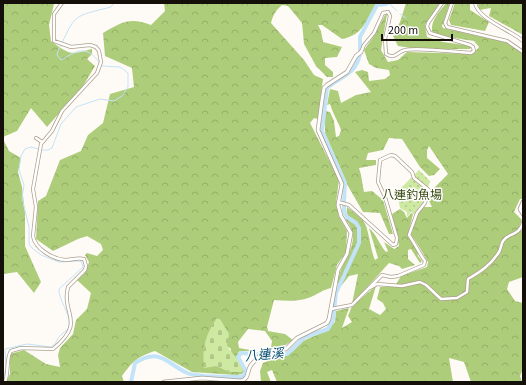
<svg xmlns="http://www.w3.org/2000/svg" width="526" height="385" font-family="'Source Sans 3','Noto Sans TC',sans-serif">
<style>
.forest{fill:url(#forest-crowns);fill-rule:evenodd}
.cemetery{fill:url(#cemetery-stones)}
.park{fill:url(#park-dots)}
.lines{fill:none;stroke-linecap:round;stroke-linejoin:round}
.stream{stroke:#c3e3f9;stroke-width:1}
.river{stroke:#c3e3f9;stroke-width:4}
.minor-casing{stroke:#ad9f8e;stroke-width:4}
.tertiary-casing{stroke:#ad9f8e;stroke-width:4.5}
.minor{stroke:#fff;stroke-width:2.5}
.tertiary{stroke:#fff;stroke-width:3}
.labels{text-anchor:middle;stroke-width:3;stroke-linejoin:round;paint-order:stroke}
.park-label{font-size:12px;fill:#36480d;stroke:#fff}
.water-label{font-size:13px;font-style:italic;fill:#054d70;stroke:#fff}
</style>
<defs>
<pattern id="forest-crowns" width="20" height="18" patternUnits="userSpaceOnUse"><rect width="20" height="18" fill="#aecd7b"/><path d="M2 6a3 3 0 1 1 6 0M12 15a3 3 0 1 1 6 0" fill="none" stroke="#95af69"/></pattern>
<pattern id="cemetery-stones" width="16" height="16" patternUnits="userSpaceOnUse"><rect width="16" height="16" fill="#cee9a1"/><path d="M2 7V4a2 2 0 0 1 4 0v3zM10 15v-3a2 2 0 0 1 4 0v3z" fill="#b0c789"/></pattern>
<pattern id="park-dots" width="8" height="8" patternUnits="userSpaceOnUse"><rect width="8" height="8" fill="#cee9a1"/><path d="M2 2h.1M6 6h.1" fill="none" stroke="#b0c789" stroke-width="1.8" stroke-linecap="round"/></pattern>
</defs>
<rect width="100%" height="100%" fill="#fefbf7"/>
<path class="forest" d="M 3,3 L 56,3 L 54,4 L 49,25 L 51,41 C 70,55 70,55 92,49 L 92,54 L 87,59 L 95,66 L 83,86 L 47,127 L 31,108 L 17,131 L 3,137 Z
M 164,3 L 377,3 C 366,21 363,35 342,39 L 322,25 L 318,25 L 321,31 L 323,42 L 342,47 L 337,57 L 325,58 L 325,65 L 333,72 L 333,77 L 327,77 L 316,66 L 304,44 L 302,23 L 288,6 L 282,5 C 276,10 273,15 271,23 L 304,60 L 314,75 L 323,79 L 318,119 L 314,118 L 310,123 L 339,180 L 336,203 L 339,217 L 347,231 L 346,252 L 337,265 L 331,288 C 323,290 319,293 313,296 C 301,302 286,301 274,300 L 267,327 L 268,331 L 285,334 L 293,340 L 281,348 L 271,348 L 272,341 L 265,331 L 248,329 L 238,342 L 239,348 L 256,351 L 240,351 L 238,353 L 245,367 L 245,371 L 242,374 L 236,375 L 192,372 L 155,351 C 137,357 133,361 122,376 L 124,382 L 6,382 L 10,374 L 10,354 L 24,350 L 46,364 L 60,367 L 58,355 L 60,348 L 73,334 L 76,320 L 87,309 L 91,293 L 77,280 L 85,273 L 89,262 L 85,255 L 87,253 L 97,256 L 103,250 L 101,244 L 87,236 L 78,239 L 53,251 L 36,239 L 38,201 L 46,196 L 60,160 L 81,151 L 88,135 L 103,123 L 110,94 L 134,87 L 132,68 L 105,56 L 103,33 C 122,22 130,17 151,25 L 165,11 ZM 227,346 L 231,349 L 230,372 L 217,366 Z
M 406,3 L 440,3 L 425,25 L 427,37 L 443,42 L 472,46 L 470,49 L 418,49 L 398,46 L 393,36 L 400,22 Z
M 446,3 L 450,3 L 442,26 L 443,28 L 513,44 L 523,53 L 523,199 L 520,199 L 514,212 L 522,220 L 519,227 L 522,231 L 523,229 L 523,277 L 509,282 L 507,289 L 515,301 L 523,303 L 523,369 L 520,376 L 522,382 L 471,382 L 464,362 L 449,358 L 453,382 L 277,382 L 272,370 L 267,372 L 271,382 L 261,382 L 260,371 L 263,363 L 293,351 L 303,341 L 325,331 L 335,322 L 336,311 L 349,308 L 342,328 L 352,322 L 348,316 L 352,306 L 376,286 L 369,309 L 380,315 L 386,309 L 383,303 L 377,299 L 380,287 L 395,286 L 401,276 L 427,267 L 428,262 C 422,252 418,244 411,235 L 418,213 L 424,207 L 432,207 L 428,199 L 434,188 L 448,174 L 429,146 L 427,150 L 427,158 L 440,169 L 434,175 L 429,176 L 420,167 L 402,139 L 389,138 L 383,150 L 368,153 L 366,160 L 376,160 L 376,165 L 359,168 C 362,176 362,184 364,192 L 372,191 L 383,200 L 393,234 L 389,234 L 380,213 L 363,212 L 348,186 L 325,133 L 325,111 L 330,112 L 334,121 L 336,137 L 339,136 L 341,130 C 338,121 333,114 330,104 L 327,105 L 330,89 L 338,91 L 341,103 L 356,95 L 371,92 L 355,72 L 362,70 L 368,72 L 369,81 L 385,79 L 390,75 L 389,70 L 376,68 L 369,64 L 364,50 L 374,36 L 385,15 L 387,14 L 381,50 L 388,62 L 398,60 L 407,52 L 473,54 L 479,47 L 474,41 L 436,35 L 432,31 C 431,20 439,12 446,3 Z
M 455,3 L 470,3 L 470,10 L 489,22 L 485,31 L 451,25 L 449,20 Z
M 478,3 L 523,3 L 523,35 L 489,16 L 491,8 L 479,10 Z
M 3,139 L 9,151 L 21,158 L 18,172 L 22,187 L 25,213 L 25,246 L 41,282 L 34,293 L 17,272 L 3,274 Z
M 347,207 C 352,211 360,216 364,222 C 369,229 370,249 375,260 L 378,258 L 369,228 C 377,235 379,244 386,252 L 388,251 L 384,242 L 394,249 L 399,246 L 392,214 L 400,209 L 404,212 L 407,218 L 411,213 L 413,214 L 408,235 L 417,248 L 418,256 L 422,261 L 420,263 L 411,249 L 408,250 L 408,259 L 415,265 L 402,269 L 399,266 L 389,263 L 352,304 L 358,274 L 349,276 L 342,285 L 337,283 C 339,277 340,270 343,265 C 351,249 359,236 346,220 Z"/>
<path class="cemetery" d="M 217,318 L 220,319 L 229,334 L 227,346 L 245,369 L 244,372 L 230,372 L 217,366 L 204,368 C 202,348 205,335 217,318 Z"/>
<path class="park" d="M 419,170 L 430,181 L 424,201 L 414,214 L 411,212 L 407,217 L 407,212 L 400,208 L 397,192 Z"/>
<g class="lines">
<path class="stream" d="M 386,4 L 390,4 L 397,11
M 400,14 L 406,18
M 99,62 C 86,45 78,50 61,60 L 57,55 L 58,51 C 76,14 71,17 111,7 L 114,3
M 42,150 L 48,150 L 52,148 L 61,124 L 76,107 L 100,99 L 114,101 L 122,96 L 128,87 L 128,73 L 123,69 L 120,67 L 102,66 L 101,65
M 3,379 L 6,368 L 5,349 L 27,344 L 51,347 C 57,344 56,339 61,335 C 63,332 66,332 68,329 C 74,317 58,301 59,289 L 83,267 L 81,261 L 59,262 L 41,255 L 32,248 L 29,244 L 29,227 L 22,198 L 24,185 L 19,170 L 21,156 L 25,149 L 31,147 L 38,149"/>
<path class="river" d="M 360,51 L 360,37 L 377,5 L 386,4
M 344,202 L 345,183 L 322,131 L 327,88 C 342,75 355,76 360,54
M 131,382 L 135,363 C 160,347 166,363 187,373 C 197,377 230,377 242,377 L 246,371 L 238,357 L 241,353 L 267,355 L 287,354 L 305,337 L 328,329 L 333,320 L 336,293 L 359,243 L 359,228 L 356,223 L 347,217 L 344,212 L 344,205"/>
<g class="minor-casing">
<path id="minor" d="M 452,3 L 445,23 L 447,27 L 507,41 L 523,52
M 475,3 C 478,19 510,30 523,41
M 361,52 L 364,45 L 374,33 L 383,13 L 388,12 L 390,16 L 385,39 L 386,54 C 396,60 396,52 405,50 C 418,47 456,52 471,53 L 474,51 L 473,47 L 470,45 L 430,33 L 427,27 L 428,23 L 442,3
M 36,138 L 42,142
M 370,288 L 377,284 L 402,286 L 420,282 L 426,285 L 441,299 L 457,298 L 467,292 L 468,279 C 480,272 491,265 499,252 C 501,249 501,244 503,241 C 509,232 518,237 523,223
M 331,309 L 352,305 L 382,275 L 391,277 L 398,276 L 424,265 L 425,261 C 419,253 415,244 409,235 L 417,213 L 425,203 L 429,190 L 414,178 L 412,172 L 395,156 L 391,155 L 380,160 L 378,182 L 385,197 L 397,238 L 396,244 L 393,245 L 349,205 L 338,202
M 5,382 C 9,373 6,357 11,351 L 21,348 L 53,349 C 87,321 61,315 68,287 L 85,270 L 86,266 L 84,259 C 78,257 71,260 65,260 C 53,259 35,249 33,236 L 36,207 L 33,189 L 41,144 L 52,131 L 62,111 L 97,73 L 101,62 L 99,51 L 96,47 L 90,45 L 71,47 L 54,41 L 54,14 L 62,3"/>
</g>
<g class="tertiary-casing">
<path id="tertiary" d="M 523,202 L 520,209 L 523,214
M 164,382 L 202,378 L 241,381 C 250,378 246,372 251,365 C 255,360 261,355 266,350 L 286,349 L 297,338 L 327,323 L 329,319 L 338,270 L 347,254 L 351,233 L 341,216 L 338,205 L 342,184 L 318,130 L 322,100 L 324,88 L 327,85 L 347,72 L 356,56 L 361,52"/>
</g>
<use href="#minor" class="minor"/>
<use href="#tertiary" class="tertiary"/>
</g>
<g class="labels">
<g class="park-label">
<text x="412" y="199">八連釣魚場</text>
</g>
<g class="water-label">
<text transform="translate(264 354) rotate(-5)" y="5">八連溪</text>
</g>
</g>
<rect width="526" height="385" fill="none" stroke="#140f09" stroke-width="8"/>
<path d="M382 34v6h70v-6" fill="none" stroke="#140f09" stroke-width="2"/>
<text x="388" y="34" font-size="12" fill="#140f09" stroke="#ffffff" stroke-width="3" paint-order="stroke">200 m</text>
</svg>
